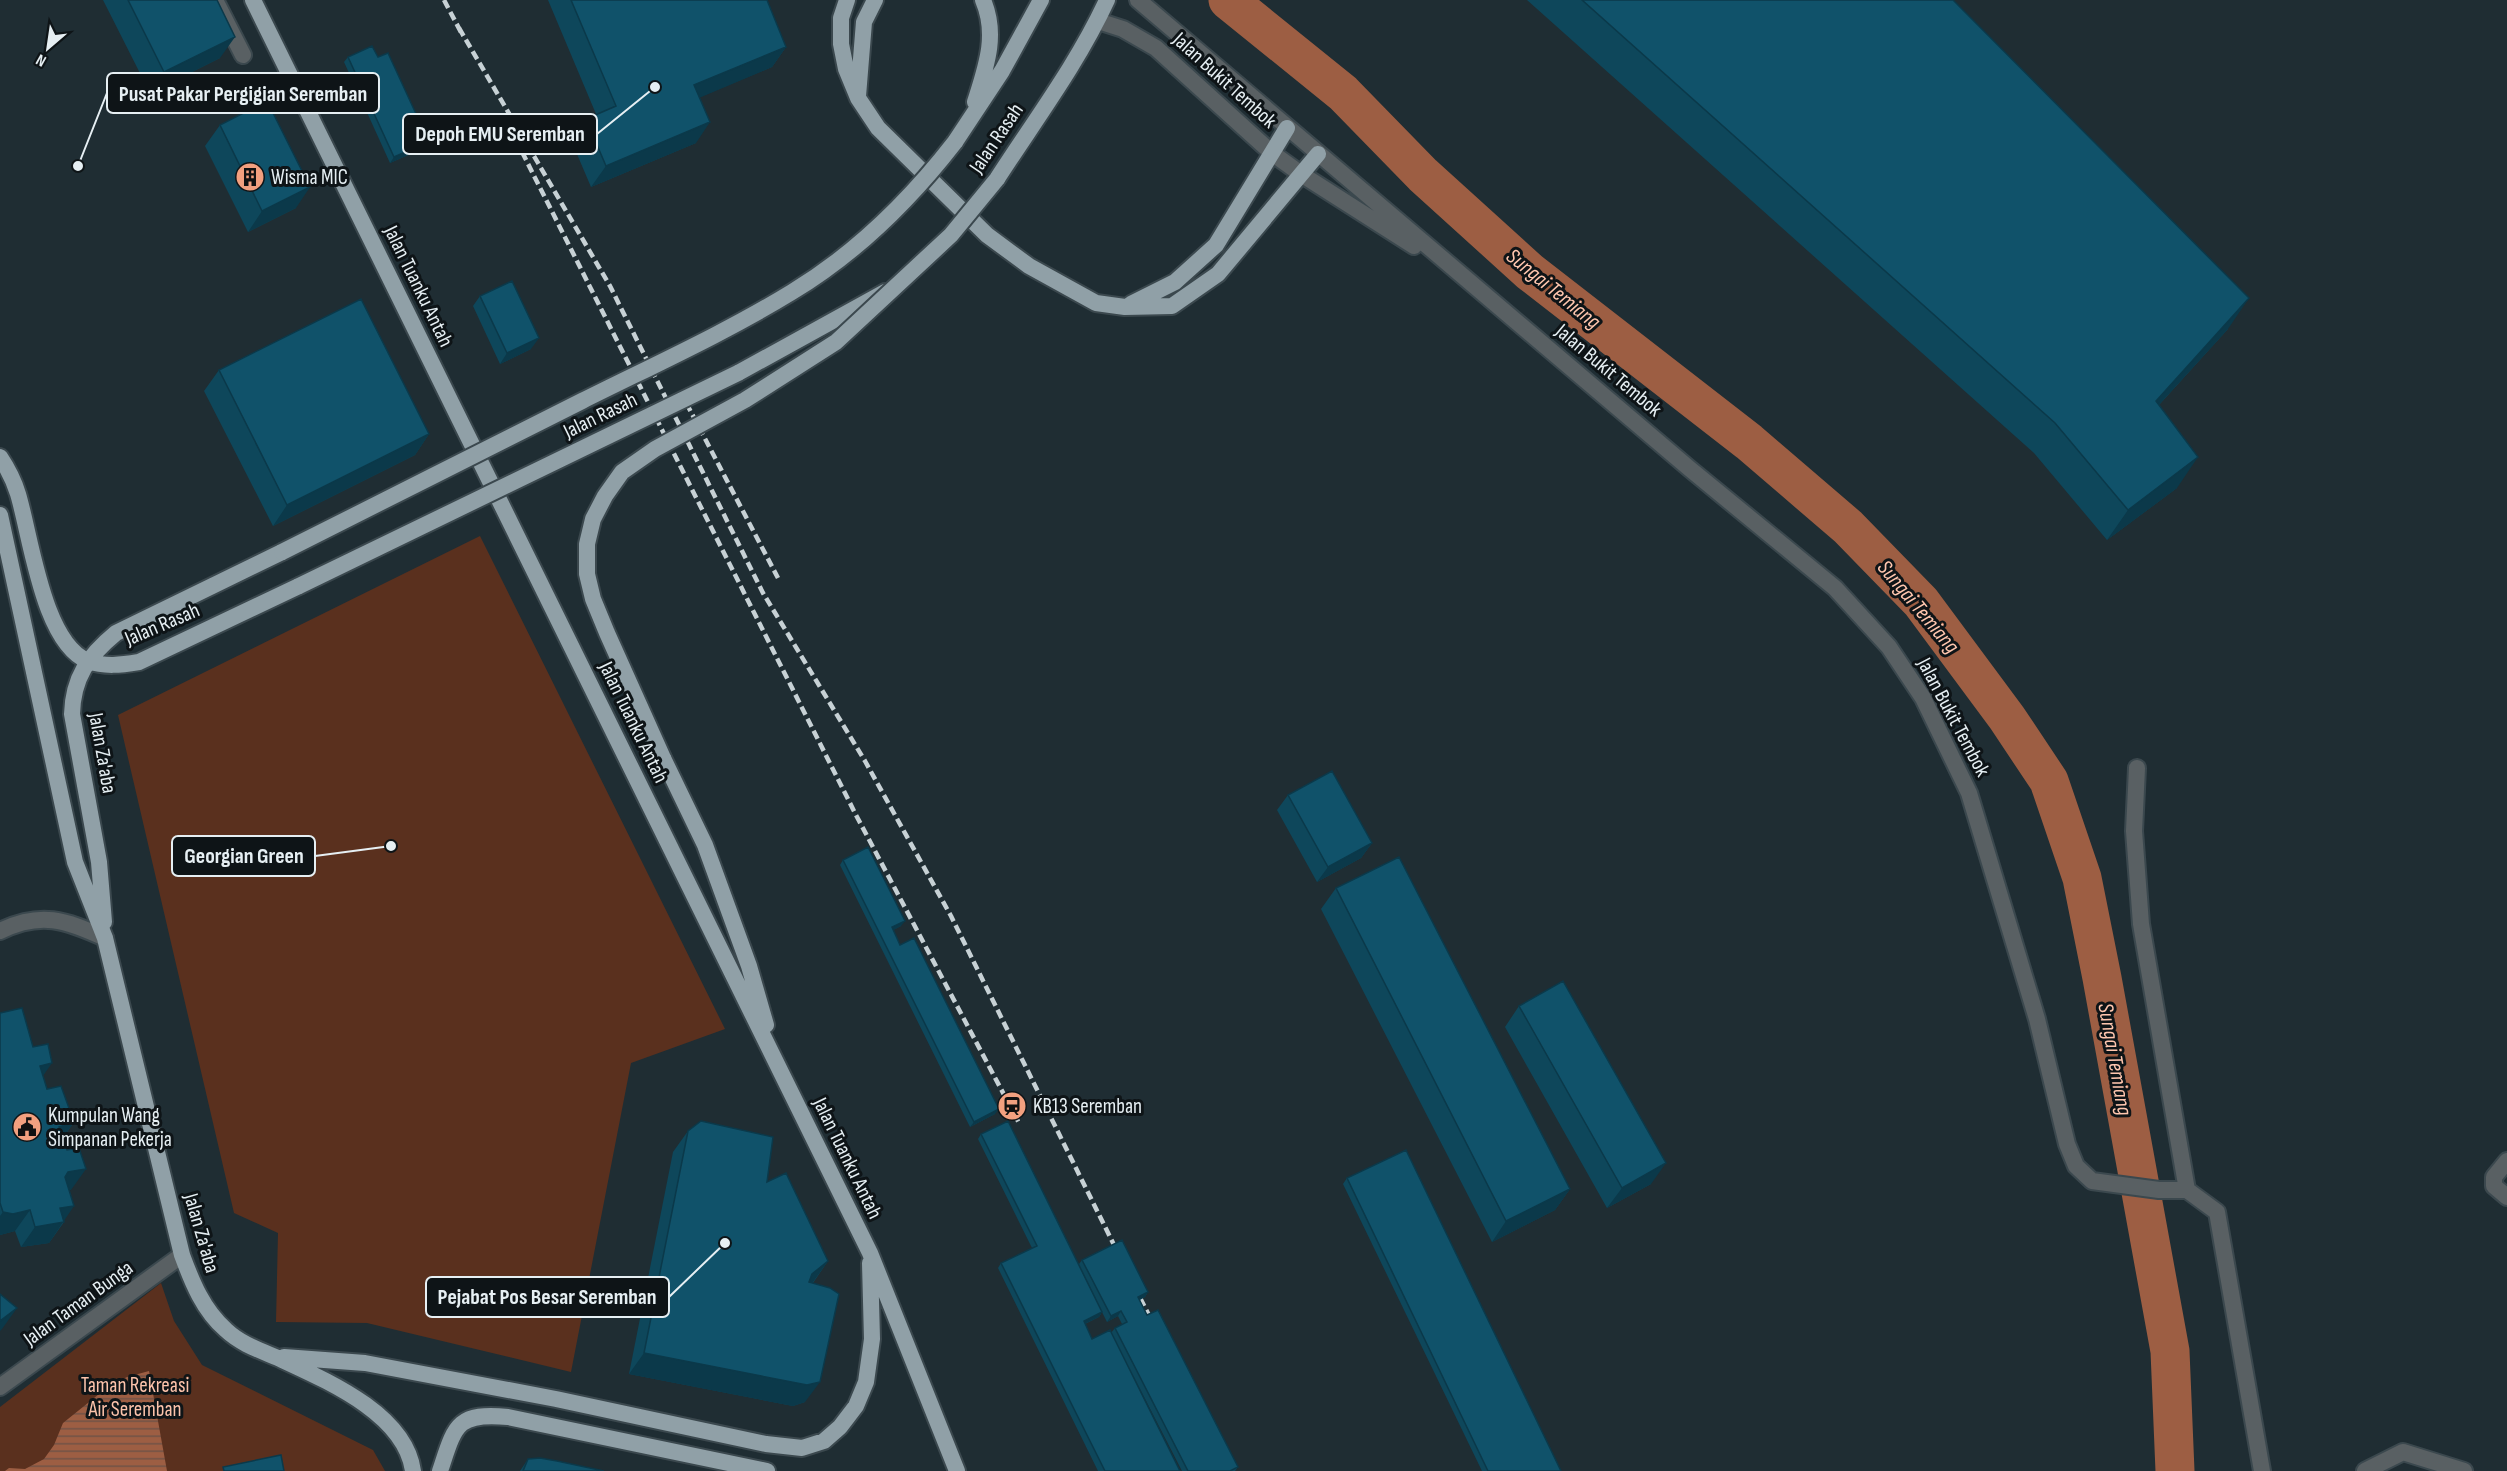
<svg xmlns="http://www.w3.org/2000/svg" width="2507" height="1471" font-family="'Sofia Sans Condensed',sans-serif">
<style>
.park{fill:#5a301e}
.water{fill:url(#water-rules)}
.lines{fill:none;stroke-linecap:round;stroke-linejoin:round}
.river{stroke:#9d5e43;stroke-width:39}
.minor-casing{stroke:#3b484e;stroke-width:20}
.tertiary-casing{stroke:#3b484e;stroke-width:20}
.trunk-casing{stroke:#3b484e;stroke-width:20}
.minor{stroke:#596063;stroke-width:16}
.tertiary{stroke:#596063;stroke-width:16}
.trunk{stroke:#90a0a7;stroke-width:16}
.rail{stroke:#c7d1d5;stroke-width:4.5;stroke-dasharray:9 4.5;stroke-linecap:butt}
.trunk-bridge-casing{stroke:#3b484e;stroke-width:20;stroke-linecap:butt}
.trunk-bridge{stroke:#90a0a7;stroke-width:16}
.wall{fill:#0e475b;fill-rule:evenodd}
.shaded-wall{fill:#0b394a}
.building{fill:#10526a;stroke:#0b394a;stroke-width:1.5}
.labels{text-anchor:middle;stroke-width:6;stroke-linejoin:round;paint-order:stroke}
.street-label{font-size:21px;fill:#e6eff3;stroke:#0e1417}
.poi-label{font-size:21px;fill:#e6eff3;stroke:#0e1417;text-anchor:start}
.park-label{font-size:21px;fill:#fcc3ab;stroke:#0e1417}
.water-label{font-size:22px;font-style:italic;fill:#ffc6ae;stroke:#0e1417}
.leader{fill:none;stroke:#e6eff3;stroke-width:2}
.callout-dot{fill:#e6eff3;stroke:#0e1417;stroke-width:2}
.callout{fill:#0e1417;stroke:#e6eff3;stroke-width:2}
.callout-label{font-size:22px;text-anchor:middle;font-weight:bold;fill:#e6eff3}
</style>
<defs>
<pattern id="water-rules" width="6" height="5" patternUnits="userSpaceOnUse" patternTransform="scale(1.5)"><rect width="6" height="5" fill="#9d5e43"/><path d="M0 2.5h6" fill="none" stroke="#715346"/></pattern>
</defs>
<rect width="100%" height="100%" fill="#1f2d33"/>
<path class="park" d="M 480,536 L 725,1029 L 631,1063 L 571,1372 L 367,1323 L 276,1322 L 278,1233 L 234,1213 L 118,715 Z
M 161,1283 L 174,1321 L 202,1365 L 373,1450 L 385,1471 L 0,1471 L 0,1407 Z"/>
<path class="water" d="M 149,1371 L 167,1471 L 5,1471 L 9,1468 L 25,1469 L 44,1459 L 54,1445 L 63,1423 L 109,1386 L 127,1377 Z"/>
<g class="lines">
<path class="river" d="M 1228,0 L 1343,93 L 1423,175 L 1530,272 L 1749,442 L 1848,527 L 1921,602 L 2007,718 L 2049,781 L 2082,878 L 2102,978 L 2170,1351 L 2175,1471"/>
<g class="minor-casing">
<path id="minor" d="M 215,0 L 243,55
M 1138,0 L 1690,469 L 1835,588 L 1889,647 L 1923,698 L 1969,793 L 2037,1019 L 2067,1144 L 2076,1166 L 2092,1181 L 2159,1190 L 2187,1190
M 1098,21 L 1123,29 L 1156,48 L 1272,153 L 1301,174 L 1414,246
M 2137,768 L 2134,831 L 2141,924 L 2187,1190 L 2217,1212 L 2262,1471
M 2507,1161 L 2494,1177 L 2494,1186 L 2507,1197
M 2365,1471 L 2403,1452 L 2464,1471"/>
</g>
<g class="tertiary-casing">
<path id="tertiary" d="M 0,931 C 41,911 65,920 105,938
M 0,1387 L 182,1255"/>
</g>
<g class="trunk-casing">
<path id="trunk" d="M 253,0 L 870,1253 L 957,1471
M 847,0 L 841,18 L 841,44 L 846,69 L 858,98 L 878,128 L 987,235 L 1029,266 L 1096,303 L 1125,307 L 1172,306 L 1218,274 L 1318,154
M 858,96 L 864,22 L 875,0
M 975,102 C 986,67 998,35 983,0
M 955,142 L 1002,71 L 1041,0
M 997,179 C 1035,120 1078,63 1107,0
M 1131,304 L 1175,282 L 1216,245 L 1287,128
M 738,373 L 885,292
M 0,457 C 8,469 14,481 18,494 C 31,537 43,643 88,661 C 105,667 121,665 139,662 L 299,586
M 0,515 L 75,862 L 105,938 L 182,1255 C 192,1282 203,1310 226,1330 C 241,1344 259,1350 278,1358 C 325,1380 405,1413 413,1471
M 663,758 L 705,845 L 749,966 L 766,1025
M 104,922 L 99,862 L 72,714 C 73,678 88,656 116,633 L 282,552
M 284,1357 L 365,1363 L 556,1399 L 766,1444 L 802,1448 L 824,1441 L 840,1427 L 856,1406 L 866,1382 L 872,1339 L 870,1263
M 440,1471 C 455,1426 456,1412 508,1417 L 767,1471"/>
</g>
<use href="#minor" class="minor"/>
<use href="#tertiary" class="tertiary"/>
<use href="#trunk" class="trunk"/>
<path class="rail" d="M 444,0 L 463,36
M 459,28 L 610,286 L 763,593 L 865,761 L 951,916 L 1121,1259
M 516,140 L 856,815 L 1019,1123
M 680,391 L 778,578
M 1134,1286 L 1156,1329"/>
<g class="trunk-bridge-casing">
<path id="trunk-bridge" d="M 282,552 C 382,502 482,451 582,401 C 652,366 725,333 792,292 C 855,254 910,200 955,142
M 299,586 L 738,373
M 663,758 L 607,633 L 593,599 L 587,574 L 587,544 L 593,519 L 605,496 L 622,472 L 655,449 L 745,400 L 836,342 L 951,235 L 997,179"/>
</g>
<use href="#trunk-bridge" class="trunk-bridge"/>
</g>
<path class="wall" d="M 103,0 L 217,0 L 220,58 L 150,93 Z
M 548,0 L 767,0 L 786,47 L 772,67 L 700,97 L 696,143 L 591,187 L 571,140 L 586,119 L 596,114 Z
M 1527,0 L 1953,0 L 2228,329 L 2159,405 L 2177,488 L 2107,540 L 2034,453 Z
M 348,57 L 378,57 L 413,121 L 408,123 L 419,146 L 415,152 L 390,163 L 344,62 Z
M 220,125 L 296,208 L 248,232 L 205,146 Z
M 480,296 L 531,349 L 500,364 L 473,306 Z
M 219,370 L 429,434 L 415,455 L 273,526 L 204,391 Z
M 1288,795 L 1372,843 L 1361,858 L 1317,882 L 1277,810 Z
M 843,860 L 901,926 L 893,930 L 900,945 L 995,1114 L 970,1127 L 840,865 Z
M 1336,888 L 1570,1189 L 1555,1210 L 1492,1242 L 1321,909 Z
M 1519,1006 L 1651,1184 L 1607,1208 L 1505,1027 Z
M 0,1013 L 33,1047 L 47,1089 L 74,1122 L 63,1138 L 71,1190 L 69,1190 L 64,1222 L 49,1243 L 21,1247 L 15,1231 L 0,1235 Z
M 688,1131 L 767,1182 L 828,1261 L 813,1283 L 805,1402 L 793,1406 L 629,1374 L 673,1152 Z
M 981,1134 L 1079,1264 L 1082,1260 L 1148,1292 L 1145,1297 L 1140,1300 L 1147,1315 L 1238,1467 L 1235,1471 L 1182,1471 L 1124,1358 L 1180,1471 L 1098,1471 L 998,1268 L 1001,1263 L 1032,1248 L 978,1139 ZM 1102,1312 L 1107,1322 L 1118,1316 L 1122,1324 L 1115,1328 L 1111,1333 L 1092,1339 L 1085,1324 L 1099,1317 Z
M 1347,1178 L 1561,1471 L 1482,1471 L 1343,1184 Z
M 528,1459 L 604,1471 L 520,1471 Z"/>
<path class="shaded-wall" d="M 235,37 L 220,58 L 150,93 L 164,72 Z
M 786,47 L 772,67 L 680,106 L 694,85 Z
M 417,116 L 413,121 L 403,125 L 407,120 Z
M 710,122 L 696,143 L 591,187 L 606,166 Z
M 419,146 L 415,152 L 390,163 L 394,157 Z
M 310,187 L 296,208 L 248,232 L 262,211 Z
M 2249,298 L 2228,329 L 2135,431 L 2156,401 Z
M 539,338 L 531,349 L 500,364 L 507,353 Z
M 429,434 L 415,455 L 273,526 L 287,505 Z
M 2198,457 L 2177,488 L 2107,540 L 2128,510 Z
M 1372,843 L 1361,858 L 1317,882 L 1328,867 Z
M 905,921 L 901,926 L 888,933 L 892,927 Z
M 52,1063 L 38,1083 L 40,1066 Z
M 999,1109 L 995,1114 L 970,1127 L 974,1122 Z
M 74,1122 L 59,1143 L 59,1127 Z
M 1666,1163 L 1651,1184 L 1607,1208 L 1622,1188 Z
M 86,1169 L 71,1190 L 53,1193 L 68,1172 Z
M 1570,1189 L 1555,1210 L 1492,1242 L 1506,1221 Z
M 74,1206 L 49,1243 L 21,1247 L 35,1227 L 60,1208 Z
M 30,1210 L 15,1231 L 0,1235 L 0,1216 L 3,1212 Z
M 828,1261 L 813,1282 L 798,1295 L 812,1274 Z
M 1148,1292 L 1145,1297 L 1134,1302 L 1138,1297 Z
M 17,1308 L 2,1329 L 0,1331 L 0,1321 Z
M 1121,1311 L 1118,1316 L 1107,1322 L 1111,1316 Z
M 1102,1312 L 1099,1317 L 1080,1326 L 1084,1321 Z
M 644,1353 L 820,1382 L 805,1402 L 793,1406 L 629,1374 Z"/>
<path class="building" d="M 128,0 L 217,0 L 235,37 L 164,72 Z
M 571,0 L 767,0 L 786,47 L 694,85 L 710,122 L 606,166 L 586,119 L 616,106 Z
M 1582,0 L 1953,0 L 2249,298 L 2156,401 L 2198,457 L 2128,510 L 2055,423 Z
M 372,46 L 378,57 L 388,53 L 417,116 L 407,120 L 419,146 L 394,157 L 348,57 Z
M 267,101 L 310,187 L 262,211 L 220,125 Z
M 512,281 L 539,338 L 507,353 L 480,296 Z
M 361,299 L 429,434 L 287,505 L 219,370 Z
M 1332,771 L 1372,843 L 1328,867 L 1288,795 Z
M 868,847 L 905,921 L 892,927 L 900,945 L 914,938 L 999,1109 L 974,1122 L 843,860 Z
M 1399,857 L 1570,1189 L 1506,1221 L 1336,888 Z
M 1563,981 L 1666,1163 L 1622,1188 L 1519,1006 Z
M 22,1008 L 33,1047 L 48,1044 L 52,1063 L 40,1066 L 47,1089 L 61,1086 L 74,1122 L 59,1127 L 67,1150 L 79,1148 L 86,1169 L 68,1172 L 65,1177 L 74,1206 L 60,1208 L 64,1222 L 35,1227 L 30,1210 L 13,1214 L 3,1212 L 0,1203 L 0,1013 Z
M 701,1121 L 773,1137 L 767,1182 L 786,1173 L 828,1261 L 812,1274 L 809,1282 L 830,1288 L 839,1294 L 820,1382 L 807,1385 L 644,1353 L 688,1131 Z
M 1008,1121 L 1102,1312 L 1084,1321 L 1092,1339 L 1110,1330 L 1180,1471 L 1105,1471 L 1001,1263 L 1037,1246 L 981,1134 Z
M 1406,1150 L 1561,1471 L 1488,1471 L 1347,1178 Z
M 1122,1240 L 1148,1292 L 1138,1297 L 1147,1315 L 1158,1310 L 1238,1467 L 1230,1471 L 1188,1471 L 1115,1328 L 1127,1322 L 1121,1311 L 1111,1316 L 1082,1260 Z
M 0,1294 L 17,1308 L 0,1321 Z
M 281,1455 L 284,1471 L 224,1471 L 223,1467 Z
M 540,1458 L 557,1461 L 604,1471 L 523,1471 L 528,1459 Z"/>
<defs>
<g id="building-disc" transform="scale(1.5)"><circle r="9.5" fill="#f2a07f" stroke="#0e1417"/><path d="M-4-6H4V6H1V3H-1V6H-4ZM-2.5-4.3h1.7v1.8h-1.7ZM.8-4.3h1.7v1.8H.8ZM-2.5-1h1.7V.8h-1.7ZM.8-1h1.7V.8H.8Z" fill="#111"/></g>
<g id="station-disc" transform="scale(1.5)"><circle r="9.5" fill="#f2a07f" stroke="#0e1417"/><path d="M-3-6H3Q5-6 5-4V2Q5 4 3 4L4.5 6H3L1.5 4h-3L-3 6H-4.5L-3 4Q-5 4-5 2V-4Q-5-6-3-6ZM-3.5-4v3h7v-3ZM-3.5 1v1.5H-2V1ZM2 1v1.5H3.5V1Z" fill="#111"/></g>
<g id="civic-disc" transform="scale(1.5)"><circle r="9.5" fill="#f2a07f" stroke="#0e1417"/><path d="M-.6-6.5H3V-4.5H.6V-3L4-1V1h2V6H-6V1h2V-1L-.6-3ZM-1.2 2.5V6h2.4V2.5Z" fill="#111"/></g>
</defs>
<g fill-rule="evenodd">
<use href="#building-disc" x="250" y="177"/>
<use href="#station-disc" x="1012" y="1106"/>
<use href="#civic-disc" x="27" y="1127"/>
</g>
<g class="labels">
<g class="street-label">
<text transform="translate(1225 80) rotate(42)" y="7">Jalan Bukit Tembok</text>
<text transform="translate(996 138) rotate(-56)" y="7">Jalan Rasah</text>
<text transform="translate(419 286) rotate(64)" y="7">Jalan Tuanku Antah</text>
<text transform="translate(1609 370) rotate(40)" y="7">Jalan Bukit Tembok</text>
<text transform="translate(600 415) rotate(-26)" y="7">Jalan Rasah</text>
<text transform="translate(162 624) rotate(-23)" y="7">Jalan Rasah</text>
<text transform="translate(1954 717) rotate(62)" y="7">Jalan Bukit Tembok</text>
<text transform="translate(634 722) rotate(64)" y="7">Jalan Tuanku Antah</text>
<text transform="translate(103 753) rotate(80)" y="7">Jalan Za'aba</text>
<text transform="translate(848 1158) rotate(64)" y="7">Jalan Tuanku Antah</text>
<text transform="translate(202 1233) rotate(74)" y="7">Jalan Za'aba</text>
<text transform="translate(78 1303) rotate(-36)" y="7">Jalan Taman Bunga</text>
</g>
<g class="poi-label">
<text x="271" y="184">Wisma MIC</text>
<text x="1033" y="1113">KB13 Seremban</text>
<text x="48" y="1122">Kumpulan Wang<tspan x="48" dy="24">Simpanan Pekerja</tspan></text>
</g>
<g class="park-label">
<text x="135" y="1392">Taman Rekreasi<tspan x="135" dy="24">Air Seremban</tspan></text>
</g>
<g class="water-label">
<text transform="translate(1554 288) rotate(39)" y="8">Sungai Temiang</text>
<text transform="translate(1919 606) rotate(50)" y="8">Sungai Temiang</text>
<text transform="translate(2116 1059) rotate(80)" y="8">Sungai Temiang</text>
</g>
</g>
<path class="leader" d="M78 166L107 93M655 87L597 134M391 846L315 856M725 1243L669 1297"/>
<g class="callout-dot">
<circle cx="78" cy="166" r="6"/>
<circle cx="655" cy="87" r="6"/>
<circle cx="391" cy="846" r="6"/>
<circle cx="725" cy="1243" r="6"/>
</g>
<g class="callout">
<rect x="107" y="73" width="272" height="40" rx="6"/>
<rect x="403" y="114" width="194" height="40" rx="6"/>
<rect x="172" y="836" width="143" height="40" rx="6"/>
<rect x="426" y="1277" width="243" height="40" rx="6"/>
</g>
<g class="callout-label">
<text x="243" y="101">Pusat Pakar Pergigian Seremban</text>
<text x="500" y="141">Depoh EMU Seremban</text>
<text x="244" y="863">Georgian Green</text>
<text x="547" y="1304">Pejabat Pos Besar Seremban</text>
</g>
<g transform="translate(48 48) rotate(209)" stroke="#0e1417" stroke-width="4.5" paint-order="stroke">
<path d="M0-4.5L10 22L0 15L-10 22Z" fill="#e6eff3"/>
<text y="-9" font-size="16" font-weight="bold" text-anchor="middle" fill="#e6eff3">N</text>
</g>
</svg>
